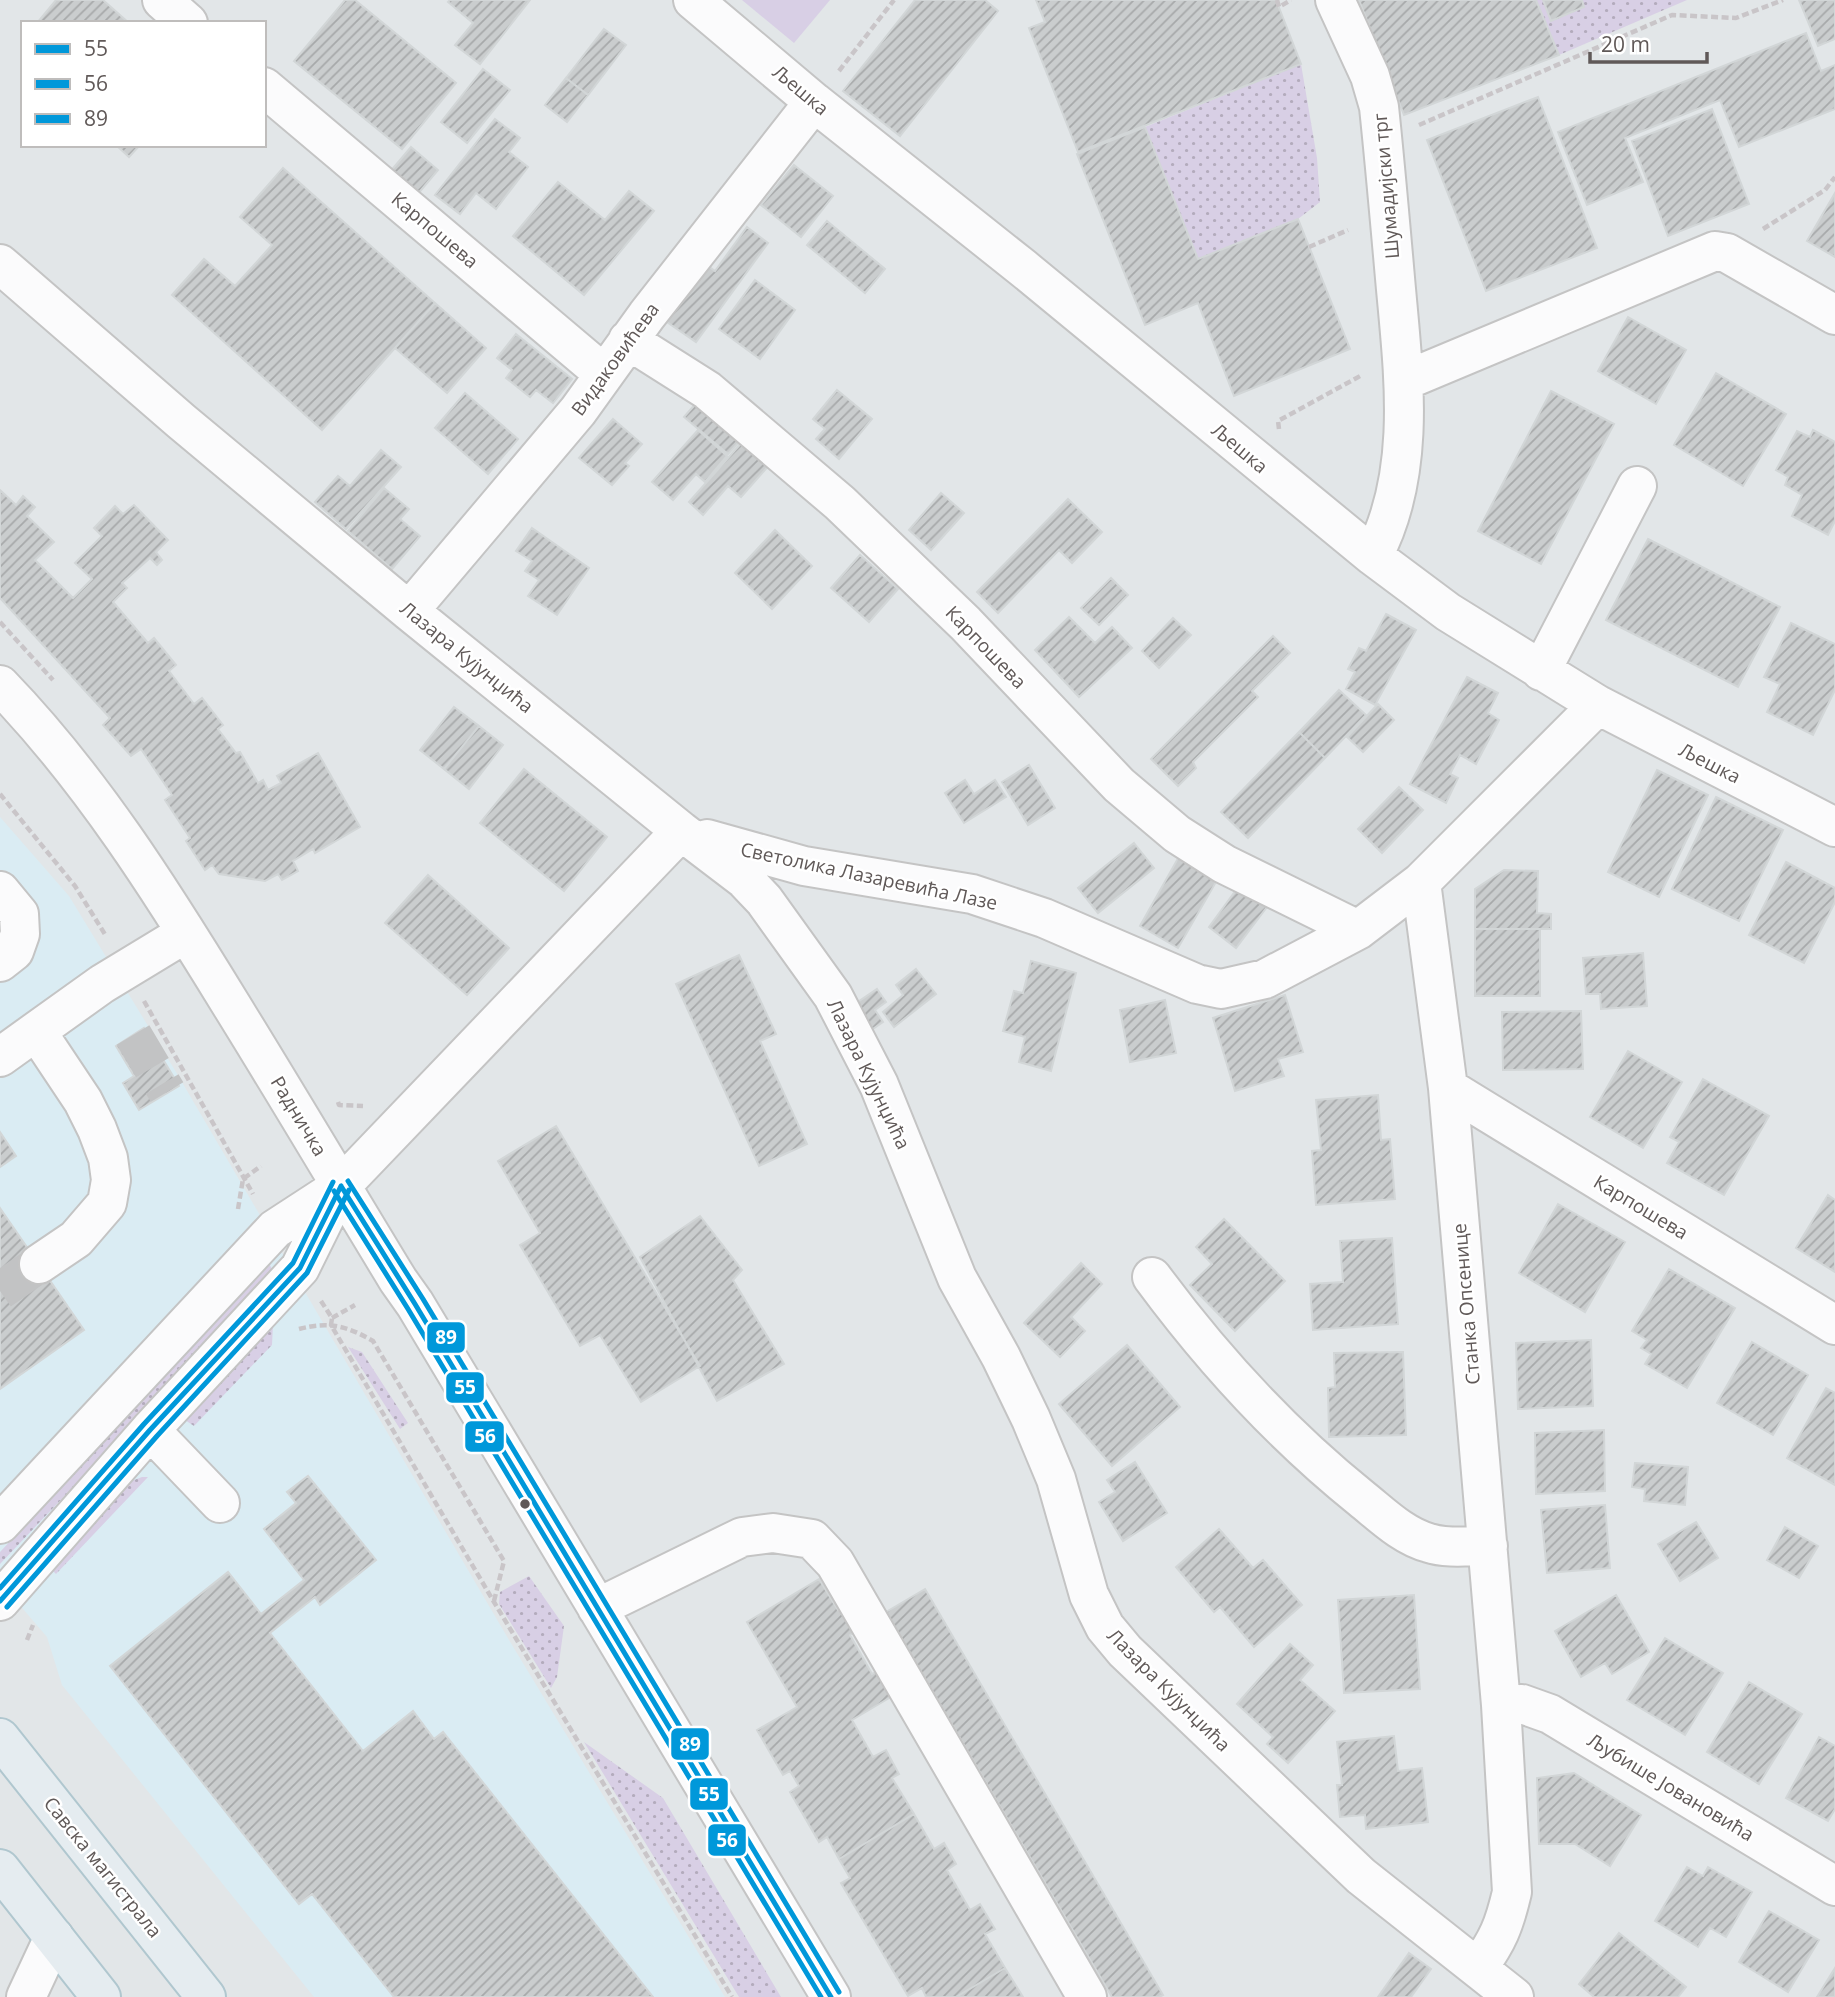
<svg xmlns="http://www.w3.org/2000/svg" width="1835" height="1997" font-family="'Open Sans',sans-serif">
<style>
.commercial{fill:#daecf3}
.grass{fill:url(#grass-dots)}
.pitch{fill:#d8cfe5}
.building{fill:url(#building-hatch);stroke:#d2d6d7;stroke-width:2}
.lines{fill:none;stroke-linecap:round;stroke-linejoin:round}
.minor-tunnel{stroke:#c2c3c4;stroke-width:38;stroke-dasharray:38 19;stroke-linecap:butt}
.minor-casing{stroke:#c4c4c4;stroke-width:42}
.major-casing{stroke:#b0c7cf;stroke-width:42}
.path{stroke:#c9c5c8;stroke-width:4.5;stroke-dasharray:7 3.5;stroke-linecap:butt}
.minor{stroke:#fbfbfc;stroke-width:38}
.major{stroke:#e5ecf0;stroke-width:38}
.bus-1-casing{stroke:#fff;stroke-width:10}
.bus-2-casing{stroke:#fff;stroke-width:10}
.bus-3-casing{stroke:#fff;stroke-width:10}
.bus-1{stroke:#0098da;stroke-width:5}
.bus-2{stroke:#0098da;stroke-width:5}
.bus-3{stroke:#0098da;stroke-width:5}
.bus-dot{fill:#605958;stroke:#fff;stroke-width:2.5}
.labels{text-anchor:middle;stroke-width:5;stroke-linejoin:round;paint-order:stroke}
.street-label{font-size:19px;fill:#605958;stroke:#fff}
.line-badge{stroke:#fff;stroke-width:2.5}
.badge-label{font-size:19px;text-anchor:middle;font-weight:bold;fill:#fff}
</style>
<defs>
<pattern id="grass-dots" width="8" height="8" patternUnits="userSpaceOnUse" patternTransform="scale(1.75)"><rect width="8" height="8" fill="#d8cfe5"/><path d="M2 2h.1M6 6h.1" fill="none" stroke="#b3abbc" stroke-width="1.8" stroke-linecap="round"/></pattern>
<pattern id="building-hatch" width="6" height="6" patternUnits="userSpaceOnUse" patternTransform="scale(1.75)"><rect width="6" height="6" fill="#cacdce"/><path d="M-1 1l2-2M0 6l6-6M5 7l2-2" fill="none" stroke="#a7a9aa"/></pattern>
</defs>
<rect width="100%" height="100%" fill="#e2e6e8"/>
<path class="commercial" d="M 0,817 L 69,896 L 176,1072 L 509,1640 L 725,1997 L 314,1997 L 62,1685 L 47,1637 L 0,1582 Z"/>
<path class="grass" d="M 1536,0 L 1687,0 L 1559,55 Z
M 1301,64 L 1317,158 L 1320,202 L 1298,219 L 1198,259 L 1145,127 Z
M 270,1265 L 274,1275 L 0,1564 L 0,1552 Z
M 273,1324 L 272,1345 L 194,1426 L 185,1420 Z
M 348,1347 L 362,1352 L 408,1423 L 400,1429 Z
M 142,1477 L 148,1477 L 56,1574 L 48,1566 L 126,1483 Z
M 529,1576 L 564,1626 L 557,1677 L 551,1688 L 499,1604 L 500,1592 Z
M 584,1742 L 663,1798 L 781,1997 L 739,1997 Z"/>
<path class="pitch" d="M 742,0 L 830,0 L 794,43 Z"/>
<path class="building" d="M 56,0 L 103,0 L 129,23 L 37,23 Z
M 345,0 L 355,0 L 456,83 L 402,149 L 294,61 Z
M 450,0 L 530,0 L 480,64 L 455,45 L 473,23 L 448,2 Z
M 915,0 L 985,0 L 998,11 L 900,136 L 843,91 Z
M 1036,0 L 1276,0 L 1301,64 L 1078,152 L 1029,28 L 1045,22 Z
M 1359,0 L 1536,0 L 1559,55 L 1404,115 Z
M 1543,0 L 1582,0 L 1584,7 L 1551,21 Z
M 1799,0 L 1835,0 L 1835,39 L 1818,46 Z
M 604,29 L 626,45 L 588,95 L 566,78 Z
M 1806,33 L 1821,71 L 1835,65 L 1835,109 L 1739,147 L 1720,100 L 1625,138 L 1643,182 L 1587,205 L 1558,132 Z
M 483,69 L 510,90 L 467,143 L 441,122 Z
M 566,78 L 588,95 L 567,122 L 545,105 Z
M 1538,97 L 1597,248 L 1486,291 L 1427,140 Z
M 1712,109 L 1749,204 L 1668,236 L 1632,141 Z
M 495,119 L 520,138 L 509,152 L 528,167 L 496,209 L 476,193 L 460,214 L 435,195 Z
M 1145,127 L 1198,259 L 1298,219 L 1350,349 L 1234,396 L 1198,303 L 1145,325 L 1077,154 Z
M 116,145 L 140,145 L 129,157 Z
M 411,147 L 438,170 L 411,202 L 384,179 Z
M 794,165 L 833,196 L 801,237 L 761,205 Z
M 283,168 L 435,303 L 322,430 L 172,295 L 204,259 L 235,286 L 272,245 L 240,217 Z
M 558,182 L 605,220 L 629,191 L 654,211 L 584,295 L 513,236 Z
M 1835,193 L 1835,257 L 1807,241 Z
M 827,221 L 885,269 L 865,293 L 807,245 Z
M 747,227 L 768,243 L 696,342 L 664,320 L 704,263 L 715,271 Z
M 755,280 L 795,310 L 760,359 L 719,329 Z
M 435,303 L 486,348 L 447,393 L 395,348 Z
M 1628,317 L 1686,350 L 1656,404 L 1598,371 Z
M 516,334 L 572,379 L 553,403 L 536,390 L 530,397 L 506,378 L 512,370 L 497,358 Z
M 1716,373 L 1786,414 L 1743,486 L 1674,445 Z
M 837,390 L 872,419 L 839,459 L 816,439 L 825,429 L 813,419 Z
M 1551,391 L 1614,424 L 1541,564 L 1478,531 Z
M 465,393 L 518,439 L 488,474 L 435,428 Z
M 698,401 L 742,439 L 728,454 L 684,417 Z
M 613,419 L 642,444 L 625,463 L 629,466 L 612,485 L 579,458 Z
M 698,430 L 727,456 L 705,482 L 696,474 L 673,500 L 652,482 Z
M 1813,430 L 1835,442 L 1835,521 L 1828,535 L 1792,516 L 1802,495 L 1785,485 L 1788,477 L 1776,470 L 1797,431 L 1810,437 Z
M 744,440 L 771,463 L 741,497 L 728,486 L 703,515 L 689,502 Z
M 381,450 L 401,467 L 346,529 L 315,502 L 338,476 L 350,486 Z
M 384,488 L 409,509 L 400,519 L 420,536 L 392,569 L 348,531 Z
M 0,490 L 16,505 L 23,496 L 35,507 L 27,516 L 54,542 L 35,560 L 73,598 L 92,579 L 75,563 L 102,536 L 94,528 L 115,506 L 123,514 L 134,505 L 168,540 L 156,552 L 162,560 L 157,565 L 150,558 L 122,583 L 127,588 L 113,602 L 148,643 L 154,638 L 176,665 L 169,671 L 194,704 L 202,698 L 223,725 L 218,729 L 236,753 L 240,752 L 258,783 L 263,780 L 268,790 L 281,783 L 277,776 L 318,753 L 360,827 L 315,853 L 313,849 L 293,861 L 298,871 L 282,880 L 278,874 L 265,881 L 219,874 L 212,865 L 205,870 L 186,841 L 190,838 L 165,800 L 172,795 L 141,749 L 131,756 L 103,725 L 110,718 L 0,598 Z
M 941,493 L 964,513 L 931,550 L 909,530 Z
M 1068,499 L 1102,532 L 1072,563 L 1059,550 L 998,613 L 977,592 Z
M 532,528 L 589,568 L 557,615 L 528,596 L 539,580 L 525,571 L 532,561 L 516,551 Z
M 775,530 L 812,566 L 772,609 L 735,573 Z
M 1648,539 L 1780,607 L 1738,687 L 1606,620 Z
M 860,555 L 898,589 L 869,622 L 831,588 Z
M 1111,578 L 1128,595 L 1099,625 L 1081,608 Z
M 1386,614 L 1416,630 L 1375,705 L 1346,689 L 1355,672 L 1348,669 L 1359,648 L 1366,651 Z
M 1069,617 L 1095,643 L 1112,627 L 1132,648 L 1079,697 L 1035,650 Z
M 1173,618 L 1191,635 L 1159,668 L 1142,651 Z
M 1791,623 L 1835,644 L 1835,690 L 1813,735 L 1767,712 L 1780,684 L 1764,677 Z
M 1273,636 L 1290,653 L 1252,691 L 1258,697 L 1193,762 L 1196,768 L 1178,786 L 1151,759 Z
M 1467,677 L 1498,693 L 1488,713 L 1499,720 L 1476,764 L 1460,755 L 1450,774 L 1458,778 L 1446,803 L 1410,784 Z
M 1339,690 L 1366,715 L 1325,758 L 1299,732 Z
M 1378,704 L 1394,720 L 1363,752 L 1347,737 Z
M 454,707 L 479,726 L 444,769 L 420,750 Z
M 479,726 L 503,745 L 469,789 L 444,769 Z
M 1299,732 L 1325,758 L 1248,838 L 1221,812 Z
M 1029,765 L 1055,808 L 1028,825 L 1002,782 Z
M 524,769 L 607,837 L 564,891 L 480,823 Z
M 1657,770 L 1708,795 L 1659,897 L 1608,872 Z
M 965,780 L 974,794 L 995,780 L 1006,797 L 964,823 L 945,793 Z
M 1399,787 L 1423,810 L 1382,853 L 1358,829 Z
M 1716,797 L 1783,830 L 1739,921 L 1672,889 Z
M 1134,843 L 1154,868 L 1098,913 L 1078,888 Z
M 1181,853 L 1220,875 L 1178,948 L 1140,926 Z
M 1786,862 L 1835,888 L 1835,902 L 1804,963 L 1749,935 Z
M 1504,870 L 1538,871 L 1537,913 L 1551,914 L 1551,929 L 1475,929 L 1475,889 Z
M 428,875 L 509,948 L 467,995 L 385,923 Z
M 1239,886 L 1267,907 L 1236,948 L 1209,927 Z
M 1475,929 L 1540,929 L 1540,996 L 1475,996 Z
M 1643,953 L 1647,1006 L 1601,1009 L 1600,994 L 1586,994 L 1583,958 Z
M 739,955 L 776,1034 L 760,1041 L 807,1144 L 759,1166 L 676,984 Z
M 1031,961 L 1076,973 L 1051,1071 L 1019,1062 L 1025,1037 L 1003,1031 L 1014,991 L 1023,993 Z
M 916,969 L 936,994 L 894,1027 L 883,1012 L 903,995 L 896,985 Z
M 877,989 L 886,1002 L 875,1010 L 883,1022 L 864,1035 L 846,1010 Z
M 1285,995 L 1303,1052 L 1278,1059 L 1284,1076 L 1235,1091 L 1213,1018 Z
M 1165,1000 L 1176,1053 L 1130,1062 L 1120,1010 Z
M 1581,1011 L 1583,1069 L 1503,1070 L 1502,1012 Z
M 144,1028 L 179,1086 L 139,1110 L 123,1083 L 134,1076 L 116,1046 Z
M 1628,1051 L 1682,1082 L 1643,1148 L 1590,1117 Z
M 1703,1079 L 1769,1116 L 1724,1195 L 1667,1163 L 1679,1142 L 1670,1137 Z
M 1378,1095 L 1381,1140 L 1390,1139 L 1395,1199 L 1316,1205 L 1312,1151 L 1321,1150 L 1316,1100 Z
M 556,1126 L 700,1366 L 641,1402 L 600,1335 L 580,1346 L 520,1245 L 540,1233 L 498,1161 Z
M 0,1132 L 16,1156 L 0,1167 Z
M 1828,1195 L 1835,1200 L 1835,1272 L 1796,1248 Z
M 1558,1204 L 1625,1242 L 1585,1312 L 1519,1273 Z
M 0,1208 L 84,1330 L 0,1389 Z
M 700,1216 L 742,1270 L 733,1280 L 784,1364 L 717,1401 L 640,1257 Z
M 1224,1219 L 1285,1281 L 1235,1331 L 1190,1285 L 1212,1264 L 1196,1247 Z
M 1392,1238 L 1398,1324 L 1313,1330 L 1310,1284 L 1343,1282 L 1340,1241 Z
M 1081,1263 L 1102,1284 L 1071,1317 L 1085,1331 L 1060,1357 L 1024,1323 Z
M 1669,1269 L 1735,1308 L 1687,1388 L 1645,1364 L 1651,1354 L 1641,1348 L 1647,1340 L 1632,1331 Z
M 1591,1340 L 1593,1406 L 1518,1409 L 1516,1343 Z
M 1752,1342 L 1808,1375 L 1773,1435 L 1717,1403 Z
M 1127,1345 L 1180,1407 L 1112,1466 L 1059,1404 Z
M 1403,1352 L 1406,1435 L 1329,1437 L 1328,1388 L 1335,1387 L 1334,1353 Z
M 1826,1388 L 1835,1393 L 1835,1485 L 1787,1458 Z
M 1604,1430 L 1605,1491 L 1536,1494 L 1535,1433 Z
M 1135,1462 L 1167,1513 L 1123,1541 L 1099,1502 L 1115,1492 L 1107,1480 Z
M 1635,1463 L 1688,1467 L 1685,1505 L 1644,1501 L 1645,1489 L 1632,1487 Z
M 308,1476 L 376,1560 L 320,1605 L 315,1597 L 270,1633 L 363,1751 L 413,1711 L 434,1739 L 443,1732 L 653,1997 L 394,1997 L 312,1894 L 299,1904 L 110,1666 L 228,1572 L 261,1614 L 304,1580 L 264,1529 L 296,1503 L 287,1492 Z
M 1605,1505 L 1610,1568 L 1547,1573 L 1541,1510 Z
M 1696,1522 L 1718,1558 L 1680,1581 L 1658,1544 Z
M 1785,1527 L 1818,1546 L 1799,1578 L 1767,1560 Z
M 1219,1529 L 1253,1568 L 1263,1560 L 1302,1605 L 1254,1647 L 1220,1607 L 1214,1612 L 1176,1567 Z
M 819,1579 L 838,1610 L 846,1605 L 860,1629 L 850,1635 L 872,1674 L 881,1669 L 896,1694 L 852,1720 L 873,1757 L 886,1750 L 899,1774 L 892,1778 L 914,1814 L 839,1859 L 827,1837 L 819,1842 L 790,1792 L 799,1786 L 790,1771 L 783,1775 L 757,1730 L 797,1707 L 747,1622 Z
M 925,1589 L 1163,1995 L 1159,1997 L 1112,1997 L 886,1612 Z
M 1414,1595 L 1420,1689 L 1344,1693 L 1338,1600 Z
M 1616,1595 L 1649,1652 L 1612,1674 L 1605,1663 L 1581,1677 L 1555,1631 Z
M 1665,1638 L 1723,1673 L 1685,1735 L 1627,1700 Z
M 1290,1644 L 1313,1665 L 1300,1680 L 1335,1711 L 1288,1763 L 1267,1744 L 1273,1737 L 1237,1704 Z
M 1749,1682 L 1802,1714 L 1759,1784 L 1707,1752 Z
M 1394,1736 L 1398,1771 L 1422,1768 L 1428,1822 L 1366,1829 L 1365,1815 L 1340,1817 L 1337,1785 L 1342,1785 L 1337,1742 Z
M 1819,1737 L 1835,1746 L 1835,1809 L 1828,1821 L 1786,1798 Z
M 1574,1773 L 1641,1815 L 1610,1866 L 1575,1844 L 1539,1844 L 1537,1778 Z
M 914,1814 L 934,1849 L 944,1843 L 956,1864 L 947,1870 L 970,1910 L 980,1904 L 995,1929 L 985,1934 L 1005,1968 L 956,1997 L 926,1997 L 922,1988 L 908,1996 L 841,1883 L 850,1878 L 839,1859 Z
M 1687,1867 L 1703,1876 L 1708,1867 L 1752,1892 L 1726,1937 L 1710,1928 L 1698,1947 L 1655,1921 Z
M 1769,1911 L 1819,1940 L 1788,1992 L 1739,1962 Z
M 1619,1933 L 1686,1987 L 1678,1997 L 1594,1997 L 1579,1984 Z
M 1409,1953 L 1431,1969 L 1411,1997 L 1378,1997 Z
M 1005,1968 L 1023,1997 L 956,1997 Z
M 1835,1968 L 1835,1997 L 1817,1997 Z"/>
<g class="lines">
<path class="minor-tunnel" d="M 133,1035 L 167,1092
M 0,1291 L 39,1264"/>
<g class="minor-casing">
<path id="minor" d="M 162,0 L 188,23
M 693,0 L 814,102 L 1023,268 L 1373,556 L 1448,612 L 1598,705 L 1835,827
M 1335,0 L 1370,76 L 1379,107 C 1385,164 1390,221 1395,278 C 1403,370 1418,471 1373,556
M 264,87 L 604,374
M 0,264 L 181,421 L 409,611 L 681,831 L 744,879 L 764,900 L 833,996 L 879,1085 L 957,1278 L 1001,1357 L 1031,1419 L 1056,1479 L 1089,1595 L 1105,1627 L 1125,1651 L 1361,1876 L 1514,1997
M 628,340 L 707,390 L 840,503 L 965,623 L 1119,785 L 1177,834 L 1224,864 L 1358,930
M 1404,381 L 1715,251 L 1727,253 L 1835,315
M 409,611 L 578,411 L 647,315 L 814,102
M 1541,671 L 1637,486
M 0,685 C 91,779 162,892 230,1003 C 287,1095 342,1188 398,1280 L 415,1304 L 831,1997
M 707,839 L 804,866 L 972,894 L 1044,918 L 1197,984 L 1221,989 L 1265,979 L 1358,930 L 1421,882
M 0,891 L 19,914 L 20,934 L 14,951 L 0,962
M 37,1032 L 83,1101 L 97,1129 L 108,1158 L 111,1180 L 107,1203 L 76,1239 L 39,1264
M 0,1057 L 102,984 L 186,933
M 1448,1088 L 1835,1325
M 1152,1277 C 1214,1361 1281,1434 1362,1499 C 1382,1515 1403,1536 1429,1543 C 1447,1549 1469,1546 1488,1546
M 150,1430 L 220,1503
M 0,1524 L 275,1229 L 341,1186 L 681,831
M 0,1601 L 150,1430 L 300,1268 L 340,1187
M 597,1608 L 742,1537 L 773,1533 L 812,1539 L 835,1563 L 1087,1997
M 1501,1705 L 1522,1704 L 1550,1714 L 1835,1886
M 1478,1968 C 1498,1940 1504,1926 1512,1892 L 1501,1705 L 1448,1088 L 1421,882 L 1598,705
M 26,1997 L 54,1937"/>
</g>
<g class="major-casing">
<path id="major" d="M 0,1738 L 206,1997
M 0,1869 L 101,1997"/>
</g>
<path class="path" d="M 1277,0 L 1279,7 L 1291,0
M 839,71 L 894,0
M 1419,125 L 1672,15 L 1736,18 L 1783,0
M 1763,229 L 1825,190 L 1835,177
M 1309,247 L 1348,230
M 1279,429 L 1278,421 L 1362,375
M 0,622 L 53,680
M 0,794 L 75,886 L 106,936
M 144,1001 L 253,1194
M 338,1102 L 339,1105 L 363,1106
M 238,1209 L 243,1179 L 261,1166
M 321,1301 L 332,1318 L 331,1325 L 494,1602 L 732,1997
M 332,1318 L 355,1305
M 299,1329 C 329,1321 347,1326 373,1341 L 504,1561 L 494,1601
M 27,1640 L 33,1625"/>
<use href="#minor" class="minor"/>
<use href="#major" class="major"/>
<g class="bus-1-casing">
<path id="bus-1" d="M 341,1186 L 415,1304 L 831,1997
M 0,1601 L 150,1430 L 300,1268 L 341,1186"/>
</g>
<g class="bus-2-casing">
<path id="bus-2" d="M 334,1191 L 408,1309 L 821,1997
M 7,1607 L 157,1436 L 307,1273 L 349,1190"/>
</g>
<g class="bus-3-casing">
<path id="bus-3" d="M 348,1181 L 423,1299 L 839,1992
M 0,1588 L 144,1424 L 293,1263 L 333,1182"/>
</g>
<use href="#bus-1" class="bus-1"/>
<use href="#bus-2" class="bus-2"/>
<use href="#bus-3" class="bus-3"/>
</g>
<circle class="bus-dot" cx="525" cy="1504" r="6"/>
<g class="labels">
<g class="street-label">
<text transform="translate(801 90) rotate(40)" y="7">Љешка</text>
<text transform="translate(1386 186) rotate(-95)" y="7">Шумадијски трг</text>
<text transform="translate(435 230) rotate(40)" y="7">Карпошева</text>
<text transform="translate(615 359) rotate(-54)" y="7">Видаковићева</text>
<text transform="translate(1240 448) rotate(40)" y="7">Љешка</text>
<text transform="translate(986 647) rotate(46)" y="7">Карпошева</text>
<text transform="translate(467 657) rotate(39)" y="7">Лазара Кујунџића</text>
<text transform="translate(1710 763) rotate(27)" y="7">Љешка</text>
<text transform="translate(869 876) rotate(12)" y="7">Светолика Лазаревића Лазе</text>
<text transform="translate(869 1074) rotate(64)" y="7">Лазара Кујунџића</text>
<text transform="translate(299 1116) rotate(59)" y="7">Радничка</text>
<text transform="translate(1641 1207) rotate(31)" y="7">Карпошева</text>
<text transform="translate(1466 1304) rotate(-95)" y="7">Станка Опсенице</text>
<text transform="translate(1169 1690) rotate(45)" y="7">Лазара Кујунџића</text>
<text transform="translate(1671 1787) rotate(31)" y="7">Љубише Јовановића</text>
<text transform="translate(103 1867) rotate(51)" y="7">Савска магистрала</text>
</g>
</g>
<g class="line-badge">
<rect x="426" y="1321" width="40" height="33" rx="7" fill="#0098da"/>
<rect x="445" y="1371" width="40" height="33" rx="7" fill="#0098da"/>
<rect x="464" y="1420" width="41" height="33" rx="7" fill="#0098da"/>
<rect x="670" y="1727" width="40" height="34" rx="7" fill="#0098da"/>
<rect x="689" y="1777" width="40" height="34" rx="7" fill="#0098da"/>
<rect x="707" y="1823" width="40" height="34" rx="7" fill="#0098da"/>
</g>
<g class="badge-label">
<text x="446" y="1344">89</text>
<text x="465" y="1394">55</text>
<text x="485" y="1443">56</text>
<text x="690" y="1751">89</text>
<text x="709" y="1801">55</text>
<text x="727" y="1847">56</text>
</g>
<rect x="21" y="21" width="245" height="126" fill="#ffffff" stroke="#bfbdbc" stroke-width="2"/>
<rect x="35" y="44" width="35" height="10" fill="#0098da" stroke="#bfbdbc" stroke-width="2"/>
<text x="84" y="56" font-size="21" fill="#605958">55</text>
<rect x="35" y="79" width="35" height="10" fill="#0098da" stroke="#bfbdbc" stroke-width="2"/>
<text x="84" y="91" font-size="21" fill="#605958">56</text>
<rect x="35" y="114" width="35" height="10" fill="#0098da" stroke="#bfbdbc" stroke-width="2"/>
<text x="84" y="126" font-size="21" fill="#605958">89</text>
<path d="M1590 52v10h117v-10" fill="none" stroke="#605958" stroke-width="3.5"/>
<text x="1601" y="52" font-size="21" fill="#605958" stroke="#ffffff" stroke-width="5" paint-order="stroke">20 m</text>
</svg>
